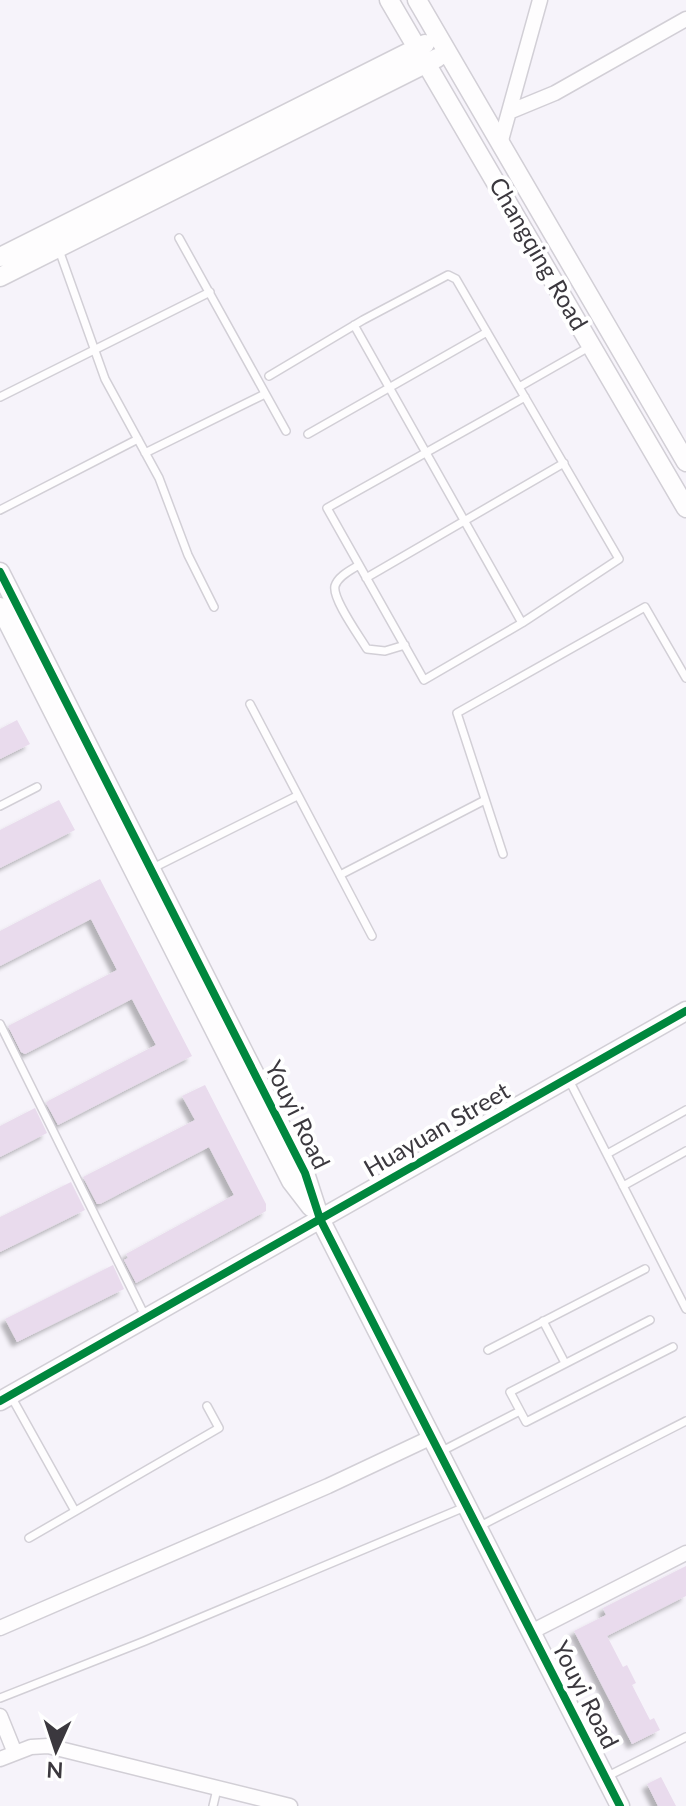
<svg xmlns="http://www.w3.org/2000/svg" width="686" height="1806" font-family="Lato,sans-serif">
<style>
.building{fill:#e9dbed;filter:url(#shadow)}
.lines{fill:none;stroke-linecap:round;stroke-linejoin:round}
.lane-casing{stroke:#d2cfd6;stroke-width:10}
.street-casing{stroke:#d2cfd6;stroke-width:17}
.secondary-casing{stroke:#d2cfd6;stroke-width:21}
.lane{stroke:#fefdfe;stroke-width:7}
.street{stroke:#fefdfe;stroke-width:14}
.secondary{stroke:#fefdfe;stroke-width:18}
.cycleway-casing{stroke:#fff;stroke-width:13}
.cycleway{stroke:#00873e;stroke-width:8}
.labels{text-anchor:middle;stroke-width:8;stroke-linejoin:round;paint-order:stroke}
.street-label{font-size:24px;fill:#3b383e;stroke:#fff}
</style>
<defs>
<filter id="shadow"><feDropShadow dx="-5" dy="5" stdDeviation="2" flood-color="#0004"/></filter>
</defs>
<rect width="100%" height="100%" fill="#f6f3fa"/>
<path class="building" d="M 17,720 L 30,744 L 0,759 L 0,729 Z
M 59,800 L 75,830 L 0,868 L 0,830 Z
M 100,879 L 192,1056 L 58,1125 L 46,1103 L 48,1101 L 156,1045 L 132,999 L 25,1054 L 21,1052 L 8,1026 L 117,970 L 91,919 L 0,966 L 0,931 Z
M 205,1085 L 266,1204 L 266,1211 L 136,1283 L 124,1260 L 128,1258 L 126,1254 L 234,1195 L 209,1147 L 100,1204 L 97,1204 L 83,1177 L 195,1120 L 182,1096 Z
M 35,1108 L 47,1133 L 0,1157 L 0,1126 Z
M 71,1182 L 85,1210 L 0,1252 L 0,1217 Z
M 113,1265 L 124,1289 L 17,1342 L 5,1319 Z
M 686,1566 L 686,1596 L 607,1636 L 623,1667 L 627,1665 L 636,1683 L 632,1685 L 650,1720 L 654,1718 L 660,1730 L 632,1744 L 574,1631 L 606,1615 L 603,1608 Z
M 661,1777 L 676,1806 L 658,1806 L 647,1784 Z"/>
<g class="lines">
<g class="lane-casing">
<path id="lane" d="M 179,238 L 286,431
M 59,250 L 105,379 L 159,478 L 188,555 L 214,607
M 354,325 L 522,623
M 269,376 L 363,320 L 448,275 L 456,279 L 619,559 L 522,623 L 424,680 L 327,508 L 525,397
M 519,387 L 589,347
M 0,397 L 210,292
M 308,434 L 487,332
M 145,453 L 265,394
M 0,510 L 138,439
M 359,565 C 351,570 338,576 335,586 C 332,599 360,637 367,649 L 385,651 L 405,645
M 366,578 L 564,463
M 250,704 L 372,936
M 0,806 L 37,787
M 503,854 L 457,713 L 645,607 L 686,678
M 153,868 L 297,796
M 340,875 L 485,800
M 0,1024 L 145,1316
M 569,1080 L 686,1309
M 607,1154 L 686,1110
M 623,1186 L 686,1151
M 650,1320 L 510,1392 L 526,1422 L 673,1347
M 543,1321 L 565,1363
M 488,1350 L 645,1269
M 12,1398 L 75,1511
M 440,1452 L 520,1411
M 478,1527 L 686,1421
M 29,1538 L 219,1428 L 207,1406
M 0,1698 L 145,1641 L 465,1507
M 606,1777 L 686,1737
M 213,1806 L 217,1789"/>
</g>
<g class="street-casing">
<path id="street" d="M 509,112 L 555,93 L 686,19
M 500,144 L 540,0
M 0,1628 L 328,1486 L 432,1437
M 531,1632 L 686,1553
M 0,1716 L 15,1753
M 0,1759 L 31,1747 L 48,1746 L 290,1806"/>
</g>
<g class="secondary-casing">
<path id="secondary" d="M 389,0 L 686,508
M 417,0 L 686,462
M 0,257 L 425,44
M 0,277 L 437,58
M 0,572 L 305,1173 L 320,1219 L 620,1806
M 0,607 L 291,1181 L 311,1207
M 0,1401 L 686,1011"/>
</g>
<use href="#lane" class="lane"/>
<use href="#street" class="street"/>
<use href="#secondary" class="secondary"/>
<g class="cycleway-casing">
<path id="cycleway" d="M 0,572 L 305,1173 L 320,1219 L 620,1806
M 0,1401 L 686,1011"/>
</g>
<use href="#cycleway" class="cycleway"/>
</g>
<g class="labels">
<g class="street-label">
<text transform="translate(538 254) rotate(60)" y="8">Changqing Road</text>
<text transform="translate(297 1115) rotate(64)" y="8">Youyi Road</text>
<text transform="translate(437 1130) rotate(-30)" y="8">Huayuan Street</text>
<text transform="translate(585 1695) rotate(63)" y="8">Youyi Road</text>
</g>
</g>
<g transform="translate(56 1750) rotate(183)" stroke="#ffffff" stroke-width="6" paint-order="stroke">
<path d="M0-6L14 30L0 20L-14 30Z" fill="#3b383e"/>
<text y="-12" font-size="22" font-weight="bold" text-anchor="middle" fill="#3b383e">N</text>
</g>
</svg>
